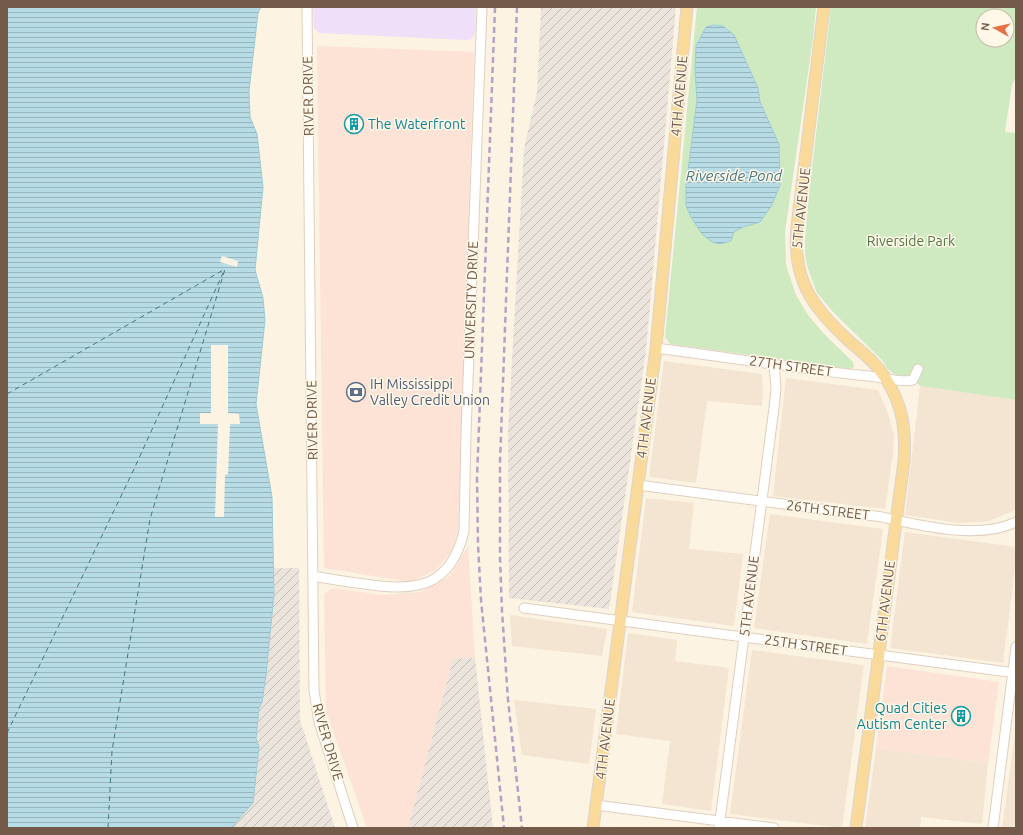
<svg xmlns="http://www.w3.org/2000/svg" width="1023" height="835" font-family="Ubuntu,sans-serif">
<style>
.residential{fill:#f3e5d1}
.commercial{fill:#fce3d6}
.industrial{fill:url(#industrial-furrows)}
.education{fill:#f0dff8}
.park{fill:#cfe9c1;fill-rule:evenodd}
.water{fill:url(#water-rules);stroke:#9dcbd6}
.pier{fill:#fcf3e2}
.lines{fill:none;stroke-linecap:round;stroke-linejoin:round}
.ferry{stroke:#437886;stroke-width:1;stroke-dasharray:5 4;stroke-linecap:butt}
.minor-casing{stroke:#e0cfbe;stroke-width:11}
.major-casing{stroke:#dbd4d0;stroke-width:13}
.minor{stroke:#fff;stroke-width:9}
.major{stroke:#fada9b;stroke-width:11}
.rail{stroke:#b6a1c4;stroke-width:2.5;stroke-dasharray:6 4;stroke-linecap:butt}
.labels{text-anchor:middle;stroke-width:3;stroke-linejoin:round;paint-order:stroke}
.street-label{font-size:14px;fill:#735a49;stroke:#fff7e8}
.culture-label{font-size:14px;fill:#0d838f;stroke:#fff7e8;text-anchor:start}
.park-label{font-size:14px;fill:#4f7842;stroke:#fff7e8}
.service-label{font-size:14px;fill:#4e5e75;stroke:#fff7e8;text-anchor:start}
.water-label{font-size:15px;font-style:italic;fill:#437886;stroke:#fff7e8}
</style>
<defs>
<pattern id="industrial-furrows" width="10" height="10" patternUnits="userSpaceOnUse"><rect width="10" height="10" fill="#ebe4dd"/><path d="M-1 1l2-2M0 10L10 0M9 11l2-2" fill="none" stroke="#c3bcb5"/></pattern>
<pattern id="water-rules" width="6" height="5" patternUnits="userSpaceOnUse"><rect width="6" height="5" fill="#b7dce5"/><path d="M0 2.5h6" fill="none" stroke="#99b5bc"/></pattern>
</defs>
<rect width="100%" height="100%" fill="#fcf3e2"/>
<path class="residential" d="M 664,361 L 762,374 L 763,392 L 762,406 L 707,401 L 696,483 L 649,477 Z
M 786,378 L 878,390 L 888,413 L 894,435 L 893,454 L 885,509 L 773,496 Z
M 920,386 L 1016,400 L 1016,509 L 1015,510 L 989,521 L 959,523 L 905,515 Z
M 646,498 L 694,503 L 689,549 L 743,554 L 734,626 L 632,612 Z
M 770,514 L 883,529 L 867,644 L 754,628 Z
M 905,532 L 1016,547 L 1016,562 L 1003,663 L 890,648 Z
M 510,615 L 607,629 L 602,656 L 512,646 Z
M 628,633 L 677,640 L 675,661 L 729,668 L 711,811 L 662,804 L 670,741 L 616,734 Z
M 752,650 L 864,665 L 842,828 L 730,814 Z
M 514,700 L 596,709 L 589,764 L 522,755 Z
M 1016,727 L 1016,828 L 1002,828 Z
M 876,748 L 988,763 L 982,824 L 921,817 L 920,828 L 865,828 Z"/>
<path class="commercial" d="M 317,46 L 474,52 L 458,530 L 452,551 L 436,570 L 410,582 L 324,568 Z
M 468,546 L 475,658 L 453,659 L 408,828 L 367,828 L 326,711 L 324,594 L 333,588 L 382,595 L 421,592 L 450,576 Z
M 887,666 L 999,682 L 988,763 L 876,748 Z"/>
<path class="industrial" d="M 541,7 L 676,7 L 646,351 L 609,609 L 509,598 L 508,431 L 524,149 L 537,92 Z
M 274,568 L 299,568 L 300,720 L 335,828 L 231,828 L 253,803 L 259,747 L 256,739 L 259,708 L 262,701 L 266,675 L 274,594 Z
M 475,658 L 493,828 L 408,828 L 453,659 Z"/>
<path class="education" d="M 313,7 L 476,7 L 475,33 L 472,39 L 466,40 L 319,33 L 314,28 Z"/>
<path class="park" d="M 697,7 L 816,7 L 813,38 L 785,232 L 786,265 L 796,295 L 808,315 L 825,335 L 853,362 L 854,367 L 850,369 L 670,344 L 665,337 Z
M 831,7 L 1016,7 L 1016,77 L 1012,85 L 1005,132 L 1016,133 L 1016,400 L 920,386 L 911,376 C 896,379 889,372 882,360 L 834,313 L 817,293 L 808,269 L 805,255 L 805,239 L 809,194 ZM 983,16 L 1007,16 L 1007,40 L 983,40 Z"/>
<path class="water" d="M 7,7 L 261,7 L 258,13 L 249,91 L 250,117 L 257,134 L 263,187 L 255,270 L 263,298 L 265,320 L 256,404 L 272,497 L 274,594 L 266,675 L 262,702 L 259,708 L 256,739 L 259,747 L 253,803 L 231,828 L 7,828 Z
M 714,25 L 723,26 L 734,35 L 758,88 L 760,102 L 779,144 L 780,185 L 772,205 L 760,222 L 743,227 L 734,232 L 731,241 L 720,244 L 712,242 L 702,234 L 691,217 L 686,206 L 686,186 L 697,100 L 695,71 L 696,46 L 706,27 Z"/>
<path class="pier" d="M 222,256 L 238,261 L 237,267 L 220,262 Z
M 211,345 L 228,345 L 228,413 L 239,414 L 240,424 L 230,424 L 228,474 L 225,475 L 224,517 L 215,517 L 218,424 L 200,424 L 200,413 L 211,413 Z"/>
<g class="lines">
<path class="ferry" d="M 7,394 L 225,269
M 7,733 L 135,467 L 223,273
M 108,828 L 112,751 L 150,519 L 225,269"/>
<g class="minor-casing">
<path id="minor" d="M 307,7 L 314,691 L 319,722 L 353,828
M 656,348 C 727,357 797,369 868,376 C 879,377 904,383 913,380 L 918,369
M 638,485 L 882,517 C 922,526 979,540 1016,522
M 313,576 C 330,579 347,582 365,584 C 415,592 451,588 464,531 L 466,434 L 482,7
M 524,608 L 1016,673
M 596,805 L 774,828
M 719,828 L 774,408 L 776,388 L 774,365
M 993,828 L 1016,647"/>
</g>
<g class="major-casing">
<path id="major" d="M 824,7 L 797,226 C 792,280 812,307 850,342 C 863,353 877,364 886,379 C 903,406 906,430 904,461 L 856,828
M 593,828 L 656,348 L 687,7"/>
</g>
<use href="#minor" class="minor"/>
<use href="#major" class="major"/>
<path class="rail" d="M 495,7 L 477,478 L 478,545 L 481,600 L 504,828
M 517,7 L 500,462 L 500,558 L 502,611 L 508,700 L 522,828"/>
</g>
<defs>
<g id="building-ring" transform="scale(1)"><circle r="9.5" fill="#fff7e8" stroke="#0f9aa8" stroke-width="1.5"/><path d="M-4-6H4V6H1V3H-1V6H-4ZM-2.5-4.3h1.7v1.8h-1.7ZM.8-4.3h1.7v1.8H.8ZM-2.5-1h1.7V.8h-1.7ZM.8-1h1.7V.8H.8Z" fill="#0f9aa8"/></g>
<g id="bank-ring" transform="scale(1)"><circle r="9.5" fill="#fff7e8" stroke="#5c6f8a" stroke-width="1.5"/><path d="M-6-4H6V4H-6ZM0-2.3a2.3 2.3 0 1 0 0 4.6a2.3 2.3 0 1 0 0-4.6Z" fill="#5c6f8a"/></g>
</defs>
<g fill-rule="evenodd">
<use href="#building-ring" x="354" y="124"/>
<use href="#bank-ring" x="356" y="392"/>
<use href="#building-ring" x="961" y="716"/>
</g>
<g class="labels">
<g class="street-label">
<text transform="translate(308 96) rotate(-91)" y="5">RIVER DRIVE</text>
<text transform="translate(679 96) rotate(-85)" y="5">4TH AVENUE</text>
<text transform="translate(801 208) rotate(-84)" y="5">5TH AVENUE</text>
<text transform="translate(471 300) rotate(-88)" y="5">UNIVERSITY DRIVE</text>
<text transform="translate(791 366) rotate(8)" y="5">27TH STREET</text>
<text transform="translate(646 418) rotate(-83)" y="5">4TH AVENUE</text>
<text transform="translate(312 420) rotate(-91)" y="5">RIVER DRIVE</text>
<text transform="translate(828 510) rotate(7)" y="5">26TH STREET</text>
<text transform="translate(749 596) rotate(-83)" y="5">5TH AVENUE</text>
<text transform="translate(885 601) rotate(-83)" y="5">6TH AVENUE</text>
<text transform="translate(806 645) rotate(8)" y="5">25TH STREET</text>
<text transform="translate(605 739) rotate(-83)" y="5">4TH AVENUE</text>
<text transform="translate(328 742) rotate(74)" y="5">RIVER DRIVE</text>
</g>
<g class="culture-label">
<text x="368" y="129">The Waterfront</text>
<text x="947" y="713" text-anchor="end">Quad Cities<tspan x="947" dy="16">Autism Center</tspan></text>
</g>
<g class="park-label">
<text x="911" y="246">Riverside Park</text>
</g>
<g class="service-label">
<text x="370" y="389">IH Mississippi<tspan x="370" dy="16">Valley Credit Union</tspan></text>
</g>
<g class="water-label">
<text x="734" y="181">Riverside Pond</text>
</g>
</g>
<rect width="1023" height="835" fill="none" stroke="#735a49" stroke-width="16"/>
<g transform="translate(995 28) rotate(278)"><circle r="19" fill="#fff7e8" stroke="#c7b8a8"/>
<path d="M0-3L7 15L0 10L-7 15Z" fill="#e47148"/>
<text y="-6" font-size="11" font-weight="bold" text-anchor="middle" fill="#735a49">N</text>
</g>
</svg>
